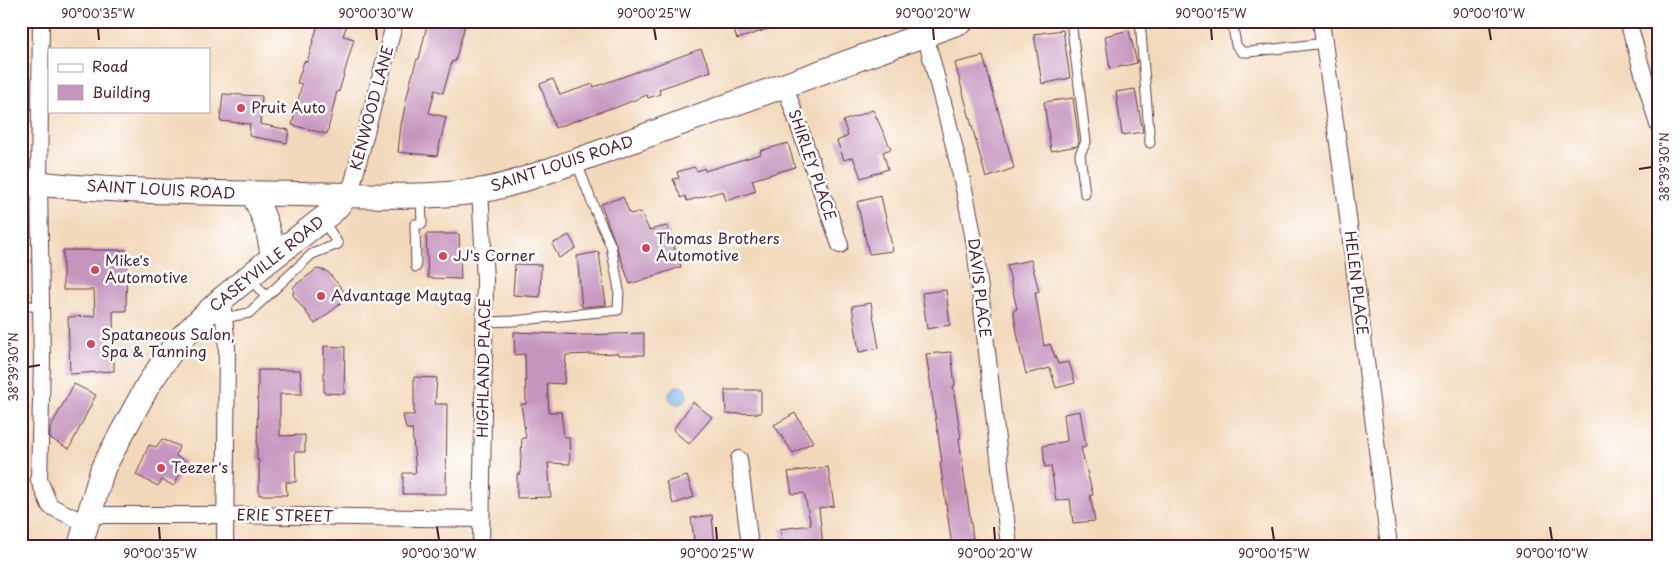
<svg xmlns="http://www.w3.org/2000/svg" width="1679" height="567" font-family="'Playpen Sans',sans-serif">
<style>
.water{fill:#7bb4eb;stroke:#626a8b}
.building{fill:#c695bf}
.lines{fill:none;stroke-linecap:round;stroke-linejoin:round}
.lane-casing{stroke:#633b41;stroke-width:11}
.street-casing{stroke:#633b41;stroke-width:18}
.secondary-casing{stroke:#633b41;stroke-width:26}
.lane{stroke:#fff;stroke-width:9}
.street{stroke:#fff;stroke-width:16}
.secondary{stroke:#fff;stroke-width:24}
.ticks{fill:none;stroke:#4a1f2b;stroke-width:2}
.poi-dot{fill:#d1495b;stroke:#fff;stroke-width:2}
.labels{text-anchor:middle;stroke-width:5;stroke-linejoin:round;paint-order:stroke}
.poi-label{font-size:15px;fill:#4a1f2b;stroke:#fff;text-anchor:start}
.street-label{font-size:15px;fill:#4a1f2b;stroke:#fff}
.neatline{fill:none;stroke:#4a1f2b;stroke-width:2}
.ticks-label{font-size:12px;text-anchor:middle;fill:#4a1f2b}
</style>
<rect width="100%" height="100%" fill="#fff"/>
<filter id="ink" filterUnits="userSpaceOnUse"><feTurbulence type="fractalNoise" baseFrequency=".02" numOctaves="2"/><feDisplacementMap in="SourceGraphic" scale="10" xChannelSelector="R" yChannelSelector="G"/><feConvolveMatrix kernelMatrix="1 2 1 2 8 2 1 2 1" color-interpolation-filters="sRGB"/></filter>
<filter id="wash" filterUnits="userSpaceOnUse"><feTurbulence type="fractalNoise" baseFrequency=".0096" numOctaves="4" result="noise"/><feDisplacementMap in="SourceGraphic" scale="20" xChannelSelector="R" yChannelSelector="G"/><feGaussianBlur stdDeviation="1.12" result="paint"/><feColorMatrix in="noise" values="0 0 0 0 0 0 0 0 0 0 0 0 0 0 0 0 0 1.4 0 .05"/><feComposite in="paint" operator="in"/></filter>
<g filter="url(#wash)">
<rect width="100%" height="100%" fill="#f3d9bc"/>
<path class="water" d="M669 395a9 9 0 1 1 18 0a9 9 0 1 1-18 0Z"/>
<g id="blocks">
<path class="building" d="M 319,21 L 348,21 L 343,36 L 354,39 L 339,92 L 337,91 L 327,134 L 292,125 L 302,84 L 297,83 L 304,61 L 307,62 Z
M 428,21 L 466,21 L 455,62 L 452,61 L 443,93 L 435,90 L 429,113 L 446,117 L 437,156 L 398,152 L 401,125 L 410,83 L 417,59 L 419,59 Z
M 731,21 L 784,21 L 784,24 L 737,39 Z
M 1063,30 L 1070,78 L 1042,84 L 1034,34 Z
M 1129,30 L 1137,63 L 1110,69 L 1105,36 Z
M 701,49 L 711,71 L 659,89 L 660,94 L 648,98 L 647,95 L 612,109 L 611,108 L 555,128 L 540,84 L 553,79 L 560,95 L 593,84 L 594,87 Z
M 983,56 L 1014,168 L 986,178 L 955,63 Z
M 1135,89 L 1143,132 L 1122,135 L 1116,92 Z
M 223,94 L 262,96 L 260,124 L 289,130 L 287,143 L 249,136 L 250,124 L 220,121 Z
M 1073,98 L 1079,142 L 1077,146 L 1051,151 L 1044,102 Z
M 873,110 L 891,149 L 883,152 L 888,169 L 861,178 L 853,157 L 844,160 L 837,141 L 848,136 L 843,121 Z
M 788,143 L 795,167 L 752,180 L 756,191 L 726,201 L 723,191 L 687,201 L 685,196 L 681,198 L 673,179 L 679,178 L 677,172 L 694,167 L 697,171 L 704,168 L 705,171 L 761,154 L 760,151 Z
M 881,196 L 893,251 L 869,254 L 857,202 Z
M 623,197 L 630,214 L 641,212 L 649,230 L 667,226 L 681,267 L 630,284 L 601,204 Z
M 426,234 L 459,234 L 461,279 L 428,278 Z
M 569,235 L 576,248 L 559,258 L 552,244 Z
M 63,250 L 127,250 L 126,311 L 113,311 L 114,371 L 70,374 L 68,317 L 95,316 L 94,290 L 63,290 Z
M 599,252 L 606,305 L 582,307 L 577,256 Z
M 1031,260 L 1039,292 L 1035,292 L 1044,346 L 1050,344 L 1058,364 L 1069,362 L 1075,383 L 1056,388 L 1050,368 L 1026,374 L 1021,354 L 1013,310 L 1017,309 L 1007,265 Z
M 515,264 L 541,265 L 540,297 L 513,295 Z
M 317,269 L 327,271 L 349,297 L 315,324 L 293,295 L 294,286 Z
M 946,290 L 950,325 L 927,329 L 922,293 Z
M 871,303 L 879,348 L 859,352 L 852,306 Z
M 514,332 L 586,335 L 644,333 L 644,355 L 619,355 L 619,353 L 566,355 L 564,384 L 547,383 L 549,412 L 561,412 L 564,437 L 569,437 L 570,464 L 548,463 L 551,497 L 517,498 L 517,474 L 520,474 L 522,438 L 526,438 L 521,404 L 526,404 L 525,354 L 515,355 Z
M 324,346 L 345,347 L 344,394 L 324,393 Z
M 951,352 L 955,386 L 953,386 L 961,438 L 959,438 L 974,546 L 952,546 L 940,462 L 942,462 L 926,354 Z
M 258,370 L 300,370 L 302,394 L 280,394 L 280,436 L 305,435 L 305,452 L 295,452 L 296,482 L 286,482 L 287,495 L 259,495 L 259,460 L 257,460 Z
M 414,377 L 437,378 L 435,404 L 447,404 L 446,494 L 403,494 L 403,473 L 416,473 L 412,429 L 406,429 L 403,415 L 414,415 Z
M 74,384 L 96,395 L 69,449 L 50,438 L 50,428 Z
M 725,390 L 761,390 L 761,413 L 726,414 Z
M 693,402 L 712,417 L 689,444 L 673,430 Z
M 1080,411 L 1086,447 L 1081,448 L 1093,495 L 1090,495 L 1095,521 L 1073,523 L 1070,499 L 1056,501 L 1051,466 L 1045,467 L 1043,446 L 1067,441 L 1064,414 Z
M 795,413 L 813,442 L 793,453 L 774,425 Z
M 162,439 L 179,446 L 176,456 L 185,461 L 174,486 L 162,480 L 158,486 L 136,475 L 149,445 L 156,447 Z
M 828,467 L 834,506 L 819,508 L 823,546 L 783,546 L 780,529 L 811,525 L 804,493 L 792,494 L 788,472 Z
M 687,476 L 694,497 L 673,504 L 666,482 Z
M 712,515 L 715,546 L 695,546 L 691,518 Z"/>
</g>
</g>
<g filter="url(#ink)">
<use href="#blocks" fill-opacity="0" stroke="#633b41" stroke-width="1"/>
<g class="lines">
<g class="lane-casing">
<path id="lane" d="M 1071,21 L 1086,142 L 1080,154 L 1085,194
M 1140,21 L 1150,143
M 1232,21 L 1236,45 L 1242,52 L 1249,52 L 1325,43
M 416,267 L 415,224 L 422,224 L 421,198
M 250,277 L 265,296
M 21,305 L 41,307
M 224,318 L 249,313 L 312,254 L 338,244 L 323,220
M 485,322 L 513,321 L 618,310 L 619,290 L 611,246 L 595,210 L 576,161"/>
</g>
<g class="street-casing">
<path id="street" d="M 41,21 L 39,184 L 42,361 L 39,480 L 50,506 L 87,524
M 1321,21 L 1346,201 L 1389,546
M 1628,21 L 1658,125
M 925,35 C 944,105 963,175 975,246 L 1009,546
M 785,86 L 840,245
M 480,190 L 485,280 L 481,546
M 347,195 L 353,182 L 395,21
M 222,299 L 227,347 L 225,546
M 739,459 L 750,546
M 89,515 L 225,515 L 480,519"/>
</g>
<g class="secondary-casing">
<path id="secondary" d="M 21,182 C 114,192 208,193 301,194 C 360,195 420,199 478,191 C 511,186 544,172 576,161 L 962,21
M 253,194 C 265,218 269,230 273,257
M 80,546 L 103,468 L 148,385 L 178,341 L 222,299 L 267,262 L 333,211 L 347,195"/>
</g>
<use href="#lane" class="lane"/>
<use href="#street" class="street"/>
<use href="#secondary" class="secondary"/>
</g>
</g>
<path class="ticks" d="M 98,28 L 99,40M 376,28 L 377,40M 654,28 L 656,40M 933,28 L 934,40M 1211,28 L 1212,40M 1489,28 L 1491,40M 1639,169 L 1652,167M 28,367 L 40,365M 159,527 L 160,540M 437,527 L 439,540M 716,527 L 717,540M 994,527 L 995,540M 1272,527 L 1274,540M 1550,527 L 1552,540"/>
<g class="poi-dot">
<circle cx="241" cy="108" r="5"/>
<circle cx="646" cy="248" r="5"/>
<circle cx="443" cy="256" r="5"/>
<circle cx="95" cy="270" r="5"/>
<circle cx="321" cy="296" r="5"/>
<circle cx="91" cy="344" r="5"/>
<circle cx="161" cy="468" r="5"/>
</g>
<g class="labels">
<g class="poi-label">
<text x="251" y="113">Pruit Auto</text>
<text x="656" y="244">Thomas Brothers<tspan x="656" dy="17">Automotive</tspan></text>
<text x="453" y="261">JJ's Corner</text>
<text x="105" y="266">Mike's<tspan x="105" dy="17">Automotive</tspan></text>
<text x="331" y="301">Advantage Maytag</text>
<text x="101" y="340">Spataneous Salon,<tspan x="101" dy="17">Spa &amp; Tanning</tspan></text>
<text x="171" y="473">Teezer's</text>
</g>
<g class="street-label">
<text transform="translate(372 108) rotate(-75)" y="5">KENWOOD LANE</text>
<text transform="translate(562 164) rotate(-18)" y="5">SAINT LOUIS ROAD</text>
<text transform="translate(812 165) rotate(71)" y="5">SHIRLEY PLACE</text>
<text transform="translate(161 190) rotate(3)" y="5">SAINT LOUIS ROAD</text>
<text transform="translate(267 264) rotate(-39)" y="5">CASEYVILLE ROAD</text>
<text transform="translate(1356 283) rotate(83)" y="5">HELEN PLACE</text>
<text transform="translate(979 288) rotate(83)" y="5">DAVIS PLACE</text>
<text transform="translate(484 368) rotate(-89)" y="5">HIGHLAND PLACE</text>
<text transform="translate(285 516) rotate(1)" y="5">ERIE STREET</text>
</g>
</g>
<rect width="1679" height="567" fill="none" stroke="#fff" stroke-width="55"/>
<rect x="48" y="48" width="162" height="65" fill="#ffffff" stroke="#b7a5aa"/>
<rect x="58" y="64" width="25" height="8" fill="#ffffff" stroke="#b7a5aa"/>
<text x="92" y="72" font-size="15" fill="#4a1f2b">Road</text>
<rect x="58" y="85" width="25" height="15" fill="#c695bf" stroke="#b7a5aa"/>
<text x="92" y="98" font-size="15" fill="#4a1f2b">Building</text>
<rect x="28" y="28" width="1624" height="512" class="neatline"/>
<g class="ticks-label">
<text x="98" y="18">90°00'35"W</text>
<text x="376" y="18">90°00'30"W</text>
<text x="654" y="18">90°00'25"W</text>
<text x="933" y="18">90°00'20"W</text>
<text x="1211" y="18">90°00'15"W</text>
<text x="1489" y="18">90°00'10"W</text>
<text transform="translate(1665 167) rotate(-90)" y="4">38°39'30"N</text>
<text transform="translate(14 367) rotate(-90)" y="4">38°39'30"N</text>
<text x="160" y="558">90°00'35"W</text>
<text x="439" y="558">90°00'30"W</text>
<text x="717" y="558">90°00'25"W</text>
<text x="995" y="558">90°00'20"W</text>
<text x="1274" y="558">90°00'15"W</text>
<text x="1552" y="558">90°00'10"W</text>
</g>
</svg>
